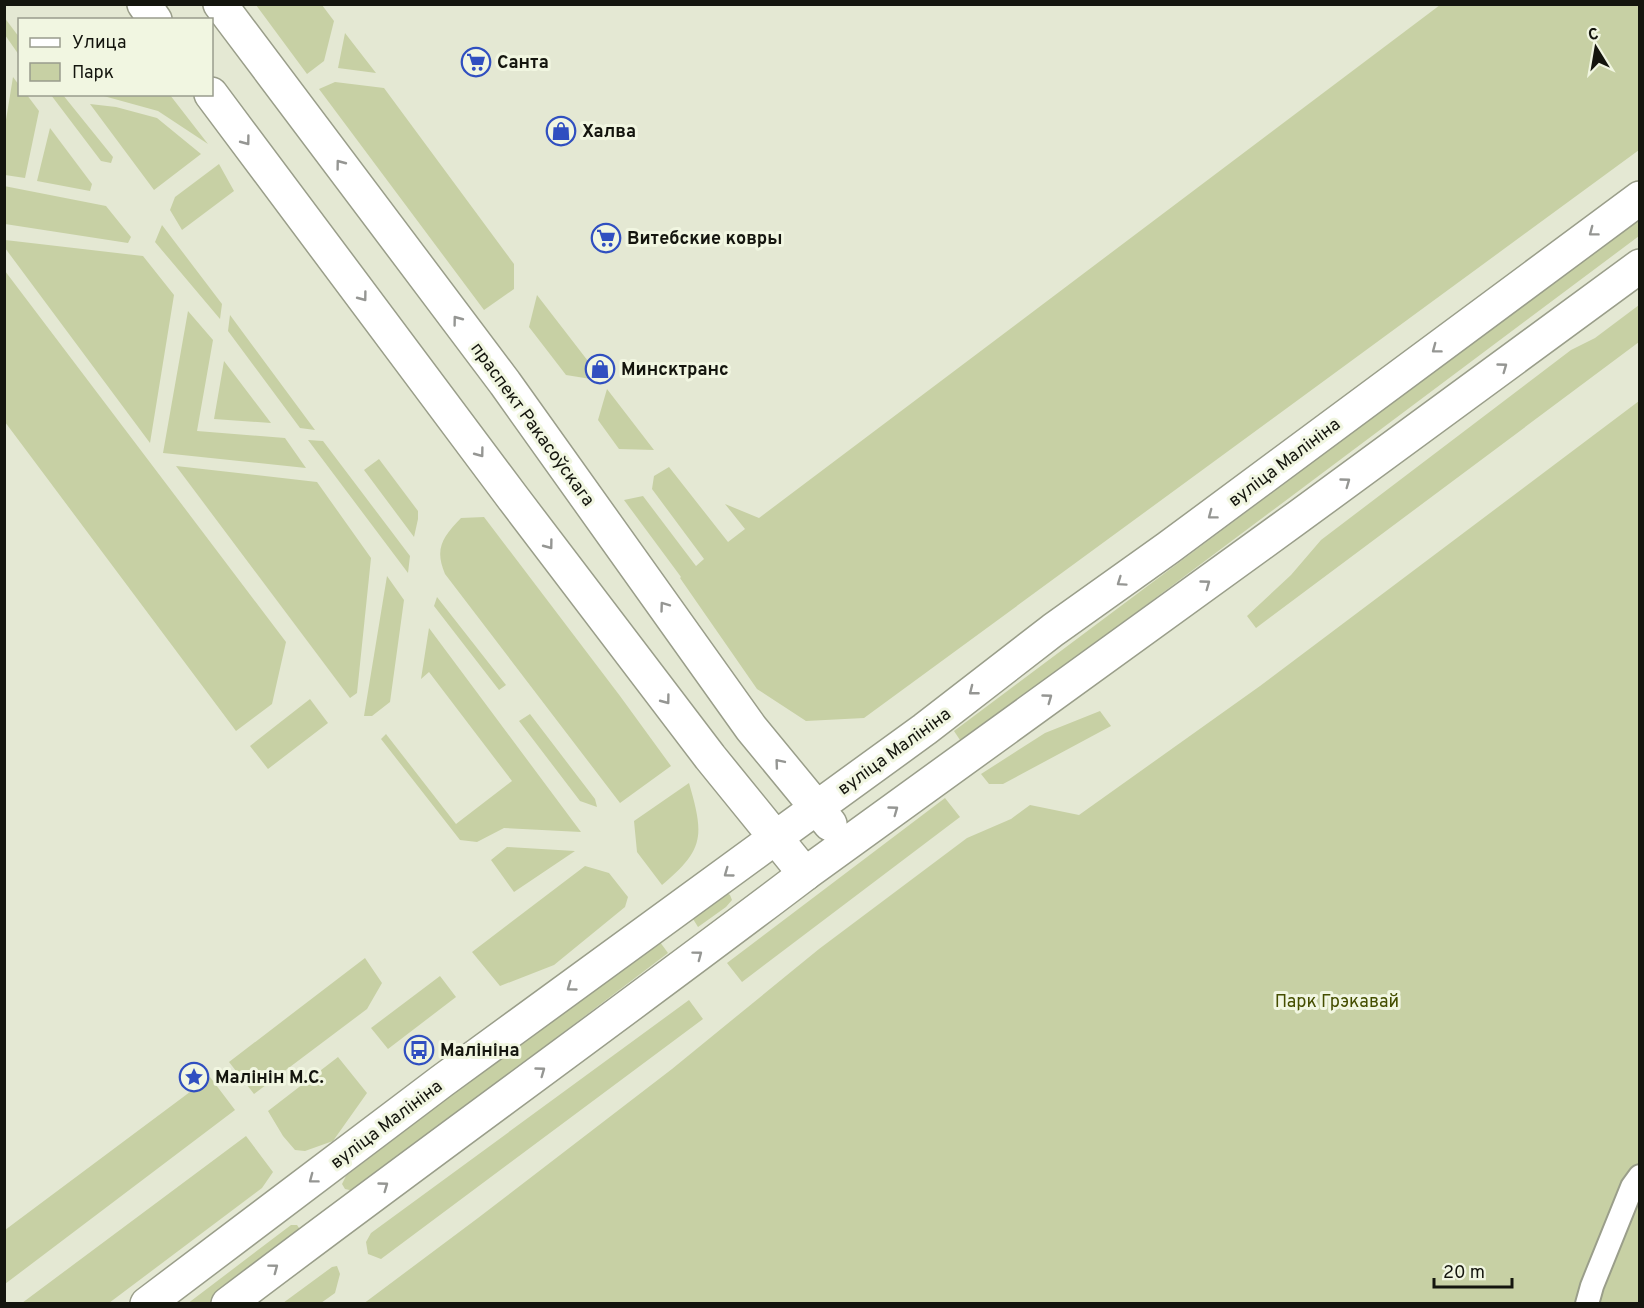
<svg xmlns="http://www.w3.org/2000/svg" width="1644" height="1308" font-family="Overpass,sans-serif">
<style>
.green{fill:#c7d0a4}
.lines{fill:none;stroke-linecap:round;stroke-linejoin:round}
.street-casing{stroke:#9a9e8a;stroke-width:26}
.secondary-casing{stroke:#9a9e8a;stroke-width:36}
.primary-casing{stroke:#9a9e8a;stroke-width:36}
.street{stroke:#fff;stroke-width:22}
.secondary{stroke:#fff;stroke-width:33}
.primary{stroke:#fff;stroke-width:33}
.oneway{stroke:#959693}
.labels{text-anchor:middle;stroke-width:6;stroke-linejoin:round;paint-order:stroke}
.poi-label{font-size:18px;font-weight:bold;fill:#14150e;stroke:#f1f6e1;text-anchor:start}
.street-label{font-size:18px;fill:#14150e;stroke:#f1f6e1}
.park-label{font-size:18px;fill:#454e00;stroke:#f1f6e1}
</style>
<rect width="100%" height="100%" fill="#e4e8d3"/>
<path class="green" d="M 256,5 L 322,5 L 334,21 L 324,61 L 307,74 Z
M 1440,5 L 1639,5 L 1639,150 L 864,718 L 806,721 L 757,689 L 680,578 L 681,577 L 624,500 L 643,496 L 696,566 L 704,559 L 652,489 L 654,476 L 669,467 L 728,542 L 745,529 L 725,504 L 759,518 Z
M 4,17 L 19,37 L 19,55 L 5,35 Z
M 345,33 L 376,73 L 338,68 Z
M 13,77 L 19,85 L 20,94 L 27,95 L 39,111 L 25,178 L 5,175 L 5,126 Z
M 335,82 L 384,88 L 514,264 L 514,289 L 484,310 L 319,89 Z
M 51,95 L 63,95 L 113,157 L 111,163 L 101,161 Z
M 100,95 L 170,95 L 208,144 L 158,111 Z
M 90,104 L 116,107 L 157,118 L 201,154 L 154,190 Z
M 50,128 L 92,184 L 90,191 L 37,181 Z
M 219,164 L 234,191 L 182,230 L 170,210 L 175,197 Z
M 4,186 L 106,206 L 131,237 L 128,243 L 5,224 Z
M 1639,218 L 1639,236 L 962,743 L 954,731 Z
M 162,225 L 222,304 L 220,319 L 155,242 Z
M 5,240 L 143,256 L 174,295 L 150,443 L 5,248 Z
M 5,271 L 286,642 L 272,704 L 236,731 L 5,422 Z
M 537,295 L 598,374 L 591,379 L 566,375 L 529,327 Z
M 1639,305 L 1639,342 L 1256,628 L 1247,616 L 1291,575 L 1321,540 L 1571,350 L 1595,338 Z
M 188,311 L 213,340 L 197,431 L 285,438 L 306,468 L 163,453 Z
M 230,315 L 315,430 L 300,428 L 228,331 Z
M 224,361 L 271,423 L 214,419 Z
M 607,389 L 654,450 L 619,449 L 598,420 Z
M 1639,401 L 1639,1303 L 363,1304 L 478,1218 L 672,1069 L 819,949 L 967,838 L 1011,819 L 1030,805 L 1079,815 L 1260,686 Z
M 308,440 L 323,441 L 410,556 L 408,573 Z
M 379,459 L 418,511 L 418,519 L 414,537 L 364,470 Z
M 176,466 L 317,482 L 371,558 L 357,693 L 350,698 Z
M 484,517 L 620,696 L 671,766 L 620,803 L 445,574 C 434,548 443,537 461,518 Z
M 387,576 L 404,600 L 390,702 L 372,716 L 364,716 Z
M 437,597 L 506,685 L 499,690 L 434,606 Z
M 429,628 L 581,832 L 504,828 L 477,842 L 460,840 L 381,739 L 386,734 L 456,824 L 512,781 L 429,672 L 421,679 Z
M 310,699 L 328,723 L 268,769 L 250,746 Z
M 1100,711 L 1111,726 L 1003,784 L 989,784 L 981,774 L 1045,733 Z
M 530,714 L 595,799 L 597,807 L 580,801 L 519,721 Z
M 689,783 C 704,835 705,849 662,885 L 637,852 L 634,821 Z
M 945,798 L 960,817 L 742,982 L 727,963 Z
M 507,847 L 575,851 L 514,892 L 491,860 Z
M 585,866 L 609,873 L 628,897 L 625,907 L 554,965 L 500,986 L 472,952 Z
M 724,891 L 730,895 L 732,900 L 726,907 L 698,927 L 690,914 Z
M 657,938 L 668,953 L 354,1191 L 345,1189 L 342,1184 L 346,1176 Z
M 365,958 L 382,983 L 367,1009 L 254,1094 L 229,1062 Z
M 440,976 L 456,997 L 388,1049 L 371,1028 Z
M 689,1000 L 703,1019 L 381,1259 L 368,1254 L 366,1242 L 371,1233 Z
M 338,1057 L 367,1093 L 333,1141 L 305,1151 L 295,1150 L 283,1136 L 268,1111 Z
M 210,1077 L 235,1110 L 5,1284 L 5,1230 Z
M 246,1136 L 273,1172 L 262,1188 L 109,1303 L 22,1303 Z
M 291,1225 L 297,1225 L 301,1231 L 298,1237 L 209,1303 L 187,1304 Z
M 337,1266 L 340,1274 L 335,1293 L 321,1303 L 283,1303 L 332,1267 Z"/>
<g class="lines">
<g class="street-casing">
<path id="street" d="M 1587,1304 L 1592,1286 L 1632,1187 L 1640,1176"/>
</g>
<g class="secondary-casing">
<path id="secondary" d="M 147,1304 L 442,1081 L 775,838
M 228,1304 C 419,1159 614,1019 805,874"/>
</g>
<g class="primary-casing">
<path id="primary" d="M 144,4 L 155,20
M 220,4 L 505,383 L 751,728 L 830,824
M 211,94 L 513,498 L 710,757 L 805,874 L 1298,517 L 1640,266
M 775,838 L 925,729 L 1053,630 L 1168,548 L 1640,198"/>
</g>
<use href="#street" class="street"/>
<use href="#secondary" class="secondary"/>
<use href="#primary" class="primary"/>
</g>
<defs><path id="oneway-chevron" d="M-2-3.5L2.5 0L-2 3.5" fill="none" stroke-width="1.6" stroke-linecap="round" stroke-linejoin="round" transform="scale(1.5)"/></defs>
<g class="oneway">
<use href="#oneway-chevron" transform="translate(246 141) rotate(53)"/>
<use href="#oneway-chevron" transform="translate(340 164) rotate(-127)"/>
<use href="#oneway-chevron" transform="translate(1593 232) rotate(143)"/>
<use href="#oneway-chevron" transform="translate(363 297) rotate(53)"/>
<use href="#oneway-chevron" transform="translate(457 320) rotate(-127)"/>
<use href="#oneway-chevron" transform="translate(1436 349) rotate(143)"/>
<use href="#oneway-chevron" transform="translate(1503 367) rotate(-36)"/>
<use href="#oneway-chevron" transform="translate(480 453) rotate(53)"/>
<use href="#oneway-chevron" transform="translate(1346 482) rotate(-36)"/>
<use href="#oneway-chevron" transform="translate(1212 515) rotate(143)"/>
<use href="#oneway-chevron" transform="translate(549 545) rotate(53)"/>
<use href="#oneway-chevron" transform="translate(1121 582) rotate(145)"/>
<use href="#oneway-chevron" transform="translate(1206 584) rotate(-36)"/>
<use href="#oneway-chevron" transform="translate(664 606) rotate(-126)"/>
<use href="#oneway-chevron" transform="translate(973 691) rotate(142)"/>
<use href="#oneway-chevron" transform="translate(1048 698) rotate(-36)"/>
<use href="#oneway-chevron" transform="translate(666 700) rotate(53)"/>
<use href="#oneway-chevron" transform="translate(779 763) rotate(-130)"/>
<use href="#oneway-chevron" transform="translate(894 810) rotate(-36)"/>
<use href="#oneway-chevron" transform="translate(728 873) rotate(144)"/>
<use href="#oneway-chevron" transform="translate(698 955) rotate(-37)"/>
<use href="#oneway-chevron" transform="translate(571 987) rotate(144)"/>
<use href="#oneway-chevron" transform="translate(541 1071) rotate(-36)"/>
<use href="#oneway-chevron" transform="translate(313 1179) rotate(143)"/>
<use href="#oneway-chevron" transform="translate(384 1186) rotate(-36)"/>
<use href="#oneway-chevron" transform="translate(274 1268) rotate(-37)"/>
</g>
<defs>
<g id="supermarket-ring" transform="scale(1.5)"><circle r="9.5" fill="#f1f6e1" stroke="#304fc0" stroke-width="1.5"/><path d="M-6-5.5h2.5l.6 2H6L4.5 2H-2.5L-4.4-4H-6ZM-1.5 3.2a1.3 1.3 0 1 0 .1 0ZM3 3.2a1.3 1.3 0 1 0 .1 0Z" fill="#304fc0"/></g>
<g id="shop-ring" transform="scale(1.5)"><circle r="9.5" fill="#f1f6e1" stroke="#304fc0" stroke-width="1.5"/><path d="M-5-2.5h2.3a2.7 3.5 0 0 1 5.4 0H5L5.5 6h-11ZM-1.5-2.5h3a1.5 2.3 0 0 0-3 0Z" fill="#304fc0"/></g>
<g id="bus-ring" transform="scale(1.5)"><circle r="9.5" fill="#f1f6e1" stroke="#304fc0" stroke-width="1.5"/><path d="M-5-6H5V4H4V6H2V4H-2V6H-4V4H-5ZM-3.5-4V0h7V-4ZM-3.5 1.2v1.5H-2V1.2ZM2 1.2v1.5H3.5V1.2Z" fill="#304fc0"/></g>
<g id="sight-ring" transform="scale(1.5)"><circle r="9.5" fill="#f1f6e1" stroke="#304fc0" stroke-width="1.5"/><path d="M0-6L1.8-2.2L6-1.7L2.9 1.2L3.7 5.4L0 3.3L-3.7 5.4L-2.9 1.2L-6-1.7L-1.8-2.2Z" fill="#304fc0"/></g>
</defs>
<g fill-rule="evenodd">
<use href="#supermarket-ring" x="476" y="62"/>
<use href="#shop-ring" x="561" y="131"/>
<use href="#supermarket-ring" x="606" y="238"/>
<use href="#shop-ring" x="600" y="369"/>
<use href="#bus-ring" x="419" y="1050"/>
<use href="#sight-ring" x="194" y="1077"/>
</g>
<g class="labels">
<g class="poi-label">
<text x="497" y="68">Санта</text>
<text x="582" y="137">Халва</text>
<text x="627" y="244">Витебские ковры</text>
<text x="621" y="375">Минсктранс</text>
<text x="440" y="1056">Малініна</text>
<text x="215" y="1083">Малінін М.С.</text>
</g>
<g class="street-label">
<text transform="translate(533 424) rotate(54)" y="6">праспект Ракасоўскага</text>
<text transform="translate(1284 462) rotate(-37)" y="6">вуліца Малініна</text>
<text transform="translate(894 751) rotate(-36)" y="6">вуліца Малініна</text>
<text transform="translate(386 1124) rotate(-37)" y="6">вуліца Малініна</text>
</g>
<g class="park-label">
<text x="1337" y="1007">Парк Грэкавай</text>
</g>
</g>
<rect width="1644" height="1308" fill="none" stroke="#14150e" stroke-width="12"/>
<rect x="18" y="18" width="195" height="78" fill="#f1f6e1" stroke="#999c8d" stroke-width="1.5"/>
<rect x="30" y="38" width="30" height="9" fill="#ffffff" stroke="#999c8d" stroke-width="1.5"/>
<text x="72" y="48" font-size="18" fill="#14150e">Улица</text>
<rect x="30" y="63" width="30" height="18" fill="#c7d0a4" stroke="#999c8d" stroke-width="1.5"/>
<text x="72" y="78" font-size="18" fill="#14150e">Парк</text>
<g transform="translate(1596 48) rotate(349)" stroke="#f1f6e1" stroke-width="4.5" paint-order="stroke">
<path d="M0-4.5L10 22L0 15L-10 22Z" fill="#14150e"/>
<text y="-9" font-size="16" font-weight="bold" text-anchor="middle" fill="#14150e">С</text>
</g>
<path d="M1434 1278v9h78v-9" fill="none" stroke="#14150e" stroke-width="3"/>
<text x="1443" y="1278" font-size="18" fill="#14150e" stroke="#f1f6e1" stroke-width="4.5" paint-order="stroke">20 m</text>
</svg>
